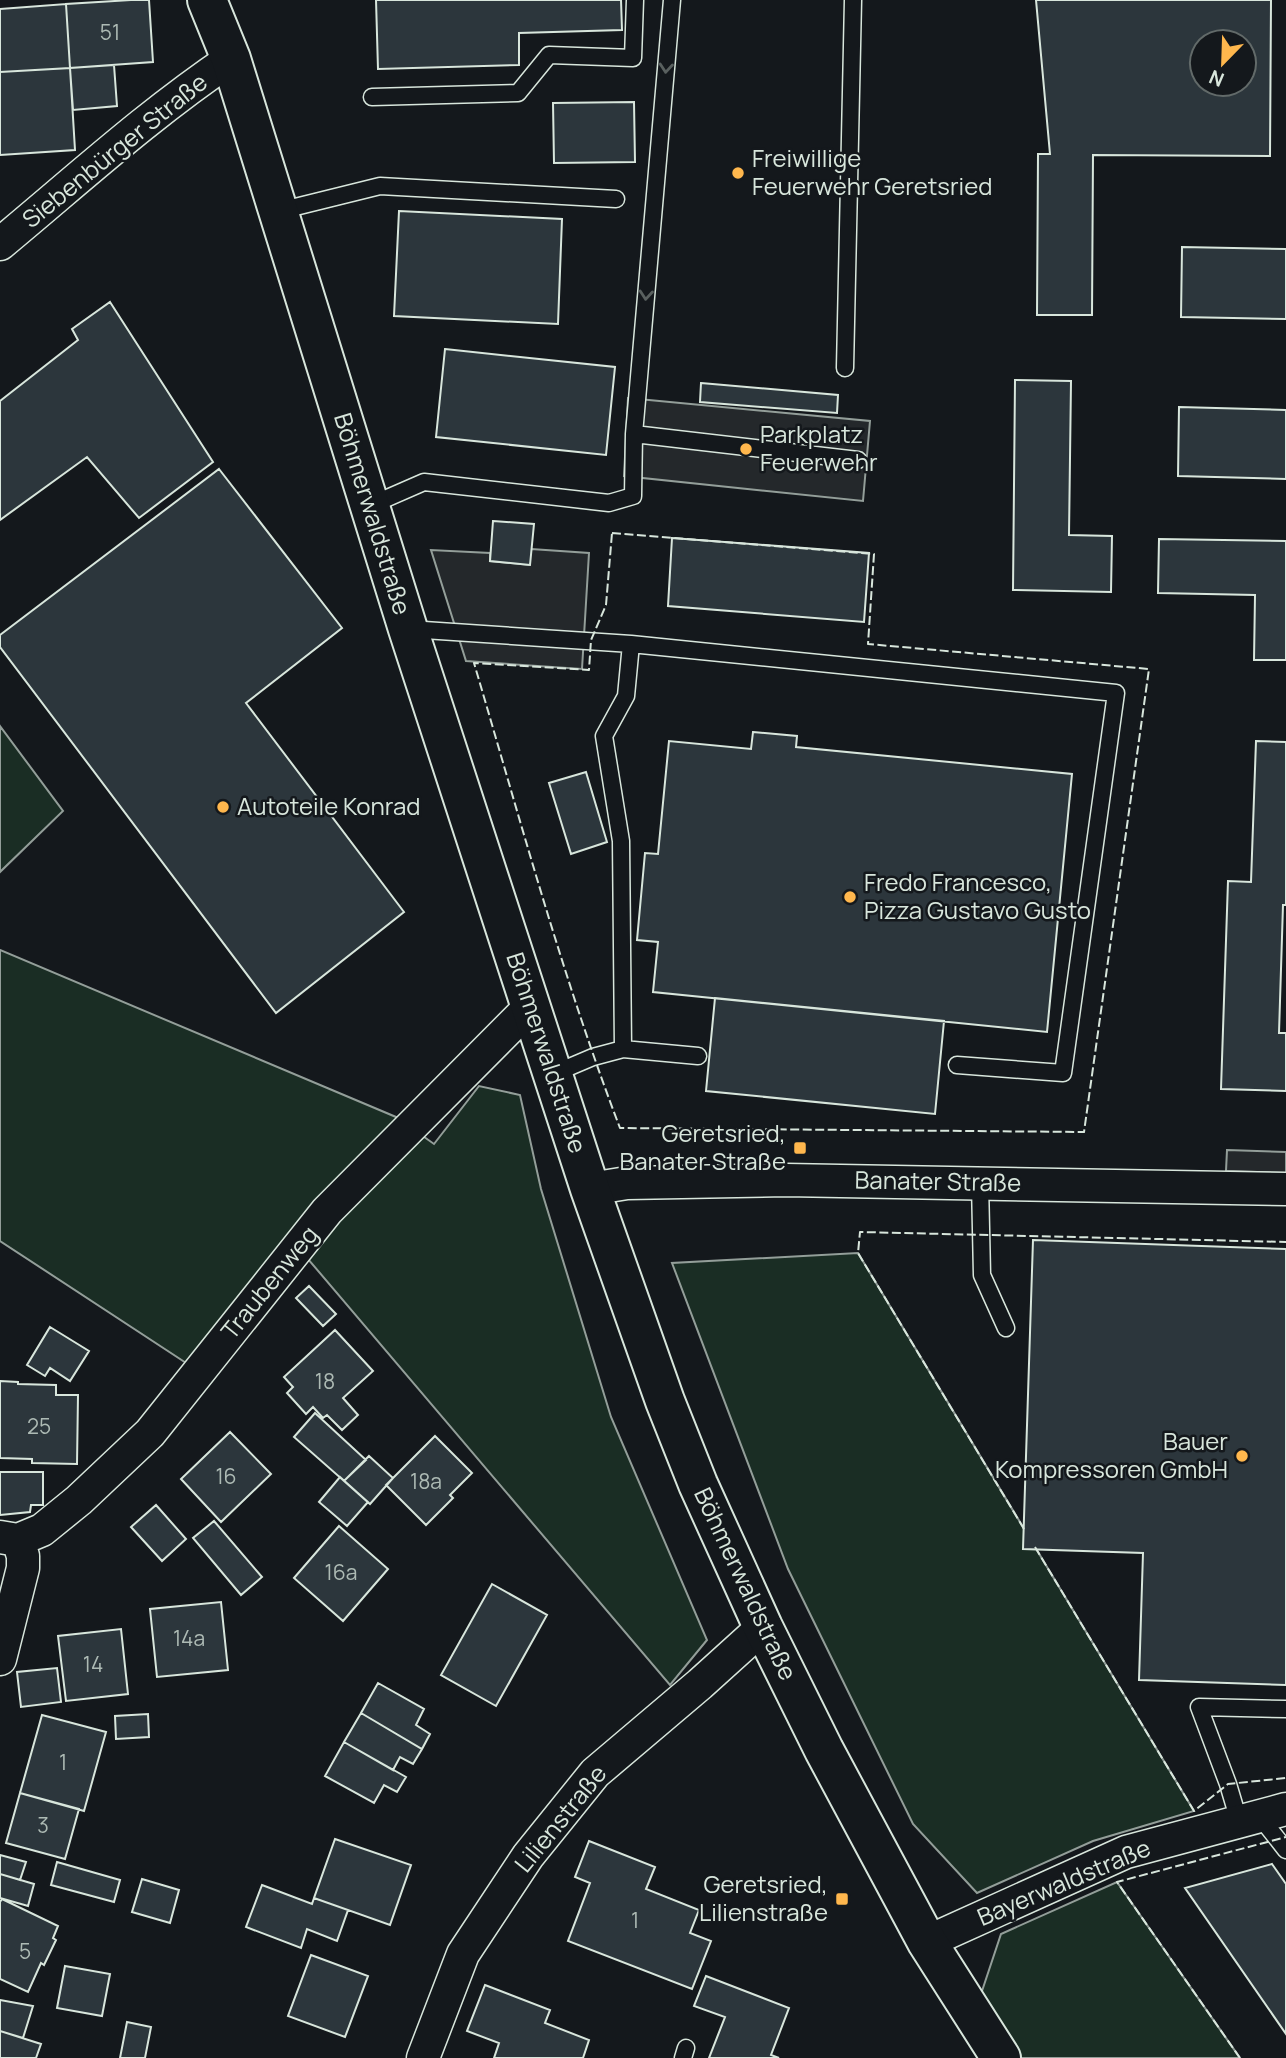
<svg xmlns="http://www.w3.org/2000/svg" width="1286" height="2058" font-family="Manrope,sans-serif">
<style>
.green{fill:#1a2d24;stroke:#939e99;stroke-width:2}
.parking{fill:#24282b;stroke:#939e99;stroke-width:2}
.building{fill:#2c363c;stroke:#d8e6dc;stroke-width:2;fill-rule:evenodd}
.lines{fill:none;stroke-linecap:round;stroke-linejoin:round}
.service-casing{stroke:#d8e6dc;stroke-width:19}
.minor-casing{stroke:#d8e6dc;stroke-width:35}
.tertiary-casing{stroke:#d8e6dc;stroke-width:42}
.service{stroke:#14181c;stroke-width:16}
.minor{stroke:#14181c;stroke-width:32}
.tertiary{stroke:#14181c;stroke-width:38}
.fence{stroke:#d8e6dc;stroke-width:2;stroke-dasharray:9 3.5;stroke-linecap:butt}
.oneway{stroke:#59605f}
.poi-dot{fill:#ffb74d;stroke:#14181c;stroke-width:2.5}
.labels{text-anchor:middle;stroke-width:5;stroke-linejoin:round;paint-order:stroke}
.number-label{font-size:21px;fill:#adbab4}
.street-label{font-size:24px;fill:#d8e6dc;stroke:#14181c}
.poi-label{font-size:24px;fill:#d8e6dc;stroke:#14181c;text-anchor:start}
</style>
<rect width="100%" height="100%" fill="#14181c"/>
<path class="green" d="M 0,726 L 63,811 L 0,872 Z
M 0,950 L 396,1117 L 434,1144 L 479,1086 L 520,1095 L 541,1189 L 611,1417 L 707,1640 L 670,1685 L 308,1259 L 206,1376 L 0,1241 Z
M 858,1253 L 1194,1811 L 1093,1841 L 977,1893 L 913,1824 L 788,1569 L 672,1263 Z
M 1117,1882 L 1240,2058 L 1018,2058 L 979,2000 L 1001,1934 Z"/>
<path class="parking" d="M 628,398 L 870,421 L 863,501 L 624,476 Z
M 531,549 L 589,553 L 582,669 L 466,661 L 431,550 L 490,553 L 490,561 L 529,565 Z
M 1227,1150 L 1286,1152 L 1286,1173 L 1226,1171 Z"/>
<path class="building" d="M 131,0 L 149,0 L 153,62 L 70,68 L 66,4 Z
M 376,0 L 621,0 L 622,30 L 519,33 L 519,65 L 378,69 Z
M 1036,0 L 1271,0 L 1270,156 L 1093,155 L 1092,315 L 1037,315 L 1038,154 L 1050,154 ZM 1202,42 L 1244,42 L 1244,84 L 1202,84 Z
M 66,4 L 70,68 L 0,72 L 0,9 Z
M 114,65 L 117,106 L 73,110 L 70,68 Z
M 70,68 L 75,150 L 0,155 L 0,72 Z
M 634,102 L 635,162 L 554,163 L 553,103 Z
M 399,211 L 562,219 L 558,324 L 394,316 Z
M 1182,247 L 1286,249 L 1286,319 L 1181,317 Z
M 110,302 L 213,462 L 139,518 L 87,457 L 0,520 L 0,401 L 78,340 L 72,329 Z
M 445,349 L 615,367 L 606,455 L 436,437 Z
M 1015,380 L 1071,381 L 1069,535 L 1112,536 L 1111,592 L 1013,590 Z
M 701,383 L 838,395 L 837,413 L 700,402 Z
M 1179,407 L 1286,410 L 1286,479 L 1178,476 Z
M 219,469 L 342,628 L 246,703 L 404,912 L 276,1013 L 0,647 L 0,635 Z
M 493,521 L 534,524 L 530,565 L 490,561 Z
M 672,538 L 869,553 L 864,622 L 668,606 Z
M 1159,539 L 1286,541 L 1286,660 L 1254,660 L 1255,595 L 1158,593 Z
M 753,732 L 797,736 L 796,747 L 1072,774 L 1047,1032 L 653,992 L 658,942 L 637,940 L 645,853 L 658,854 L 669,741 L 751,749 Z
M 1256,741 L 1286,742 L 1286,905 L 1283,905 L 1279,1033 L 1286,1033 L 1286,1091 L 1221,1089 L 1228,881 L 1251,882 Z
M 586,772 L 607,842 L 571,854 L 549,783 Z
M 715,998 L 944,1021 L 935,1114 L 706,1091 Z
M 1033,1240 L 1286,1249 L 1286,1685 L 1139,1680 L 1143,1553 L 1023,1549 Z
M 309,1286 L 336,1314 L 323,1326 L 296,1298 Z
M 50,1327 L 89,1351 L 70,1381 L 50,1368 L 45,1376 L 27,1365 Z
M 335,1330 L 373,1371 L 343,1398 L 358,1415 L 342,1430 L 327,1415 L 323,1418 L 313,1407 L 306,1414 L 287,1393 L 293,1387 L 284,1377 Z
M 0,1381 L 18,1382 L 18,1384 L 56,1385 L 56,1395 L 78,1395 L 77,1464 L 32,1463 L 32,1459 L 0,1458 Z
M 315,1413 L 366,1460 L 344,1481 L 294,1437 Z
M 230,1432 L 271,1474 L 221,1522 L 181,1479 Z
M 435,1436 L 472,1473 L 450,1495 L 453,1498 L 426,1525 L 386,1485 Z
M 369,1456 L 393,1478 L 370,1504 L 344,1481 Z
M 0,1472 L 43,1472 L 43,1505 L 31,1505 L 30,1512 L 0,1515 Z
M 340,1477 L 368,1502 L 347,1526 L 319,1502 Z
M 156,1505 L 186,1539 L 162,1561 L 131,1527 Z
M 214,1521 L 262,1577 L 241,1595 L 193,1538 Z
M 339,1526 L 388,1569 L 343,1621 L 294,1578 Z
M 492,1584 L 547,1615 L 496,1706 L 441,1675 Z
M 221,1602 L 228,1670 L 157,1677 L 150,1609 Z
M 121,1629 L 128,1694 L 66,1701 L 58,1636 Z
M 57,1668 L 61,1702 L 21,1707 L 17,1672 Z
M 378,1683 L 424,1709 L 416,1725 L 430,1734 L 422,1749 L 361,1713 Z
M 361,1713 L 422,1749 L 413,1764 L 400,1757 L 393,1770 L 344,1742 Z
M 148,1714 L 149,1737 L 116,1739 L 115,1716 Z
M 42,1715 L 106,1732 L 84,1811 L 20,1793 Z
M 344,1742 L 406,1777 L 397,1792 L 384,1785 L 374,1803 L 325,1776 Z
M 20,1793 L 79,1809 L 65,1859 L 6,1843 Z
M 335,1839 L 411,1865 L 390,1925 L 314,1898 Z
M 589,1841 L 655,1867 L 646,1889 L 699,1910 L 690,1933 L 711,1941 L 692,1989 L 568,1941 L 590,1883 L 575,1877 Z
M 0,1855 L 26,1862 L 20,1880 L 0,1874 Z
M 57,1862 L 120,1880 L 114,1902 L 51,1885 Z
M 1272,1864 L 1286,1884 L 1286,2034 L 1185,1888 Z
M 0,1874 L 34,1884 L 28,1906 L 0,1898 Z
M 142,1879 L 179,1890 L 170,1923 L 132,1912 Z
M 262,1885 L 312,1904 L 314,1898 L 348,1910 L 337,1941 L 307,1929 L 301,1948 L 246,1927 Z
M 2,1899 L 58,1926 L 53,1938 L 56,1940 L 44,1965 L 41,1963 L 28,1992 L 0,1979 L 0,1902 Z
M 311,1955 L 368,1976 L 345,2037 L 288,2016 Z
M 65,1966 L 110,1974 L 102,2016 L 57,2008 Z
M 706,1976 L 789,2008 L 771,2055 L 779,2058 L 709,2058 L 725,2017 L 694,2006 Z
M 485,1985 L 550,2010 L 545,2023 L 589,2040 L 583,2058 L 494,2058 L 499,2043 L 467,2031 Z
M 0,2000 L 33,2006 L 23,2038 L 0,2031 Z
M 127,2022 L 151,2027 L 145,2058 L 120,2058 Z
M 0,2031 L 41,2044 L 36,2058 L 0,2058 Z"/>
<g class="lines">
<g class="service-casing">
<path id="service" d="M 372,97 L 518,93 L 549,55 L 633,58 L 635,0
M 279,211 L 380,186 L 616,199
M 845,368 L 853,0
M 634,434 L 672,0
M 369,506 L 424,482 L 609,503 L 633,496 L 634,434 L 858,460
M 409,629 L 631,644 L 1116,693 L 1063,1073 L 957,1065
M 631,644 L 626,696 L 604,736 L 621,841 L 623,1049 L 698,1056
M 553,1074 L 593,1057 L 623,1049
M 980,1183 L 982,1275 L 1006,1328
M 1260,1817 L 1286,1850
M 1239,1821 L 1228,1784 L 1199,1707 L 1286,1709
M 683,2058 L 686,2048"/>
</g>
<g class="minor-casing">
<path id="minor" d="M 0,244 C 76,181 149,114 231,59
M 590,1189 L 627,1183 L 786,1180 L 1286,1189
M 0,1537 L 18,1540 L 42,1530 L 79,1500 L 150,1433 L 327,1211 L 531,1006
M 0,1659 L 23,1568 L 23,1556 L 18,1540
M 927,1942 L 1126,1852 L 1286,1809
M 423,2058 L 463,1954 L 528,1856 L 595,1773 L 700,1684 L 763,1627"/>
</g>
<g class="tertiary-casing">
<path id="tertiary" d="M 207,0 L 231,59 L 408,629 L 590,1189 L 665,1401 L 698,1484 L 763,1627 L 824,1750 L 927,1942 L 1001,2058"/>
</g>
<use href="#service" class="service"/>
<use href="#minor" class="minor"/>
<use href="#tertiary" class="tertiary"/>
<path class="fence" d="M 612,533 L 874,554 L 868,644 L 1149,669 L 1084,1132 L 620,1128 C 562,976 520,819 474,663 L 589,670 L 591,640 L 606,605 Z
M 1024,1529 L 858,1253 L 860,1232 L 1286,1242
M 1035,1547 L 1194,1811 L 1228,1784 L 1286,1778
M 1240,2058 L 1117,1882 L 1286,1837"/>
</g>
<defs><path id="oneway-chevron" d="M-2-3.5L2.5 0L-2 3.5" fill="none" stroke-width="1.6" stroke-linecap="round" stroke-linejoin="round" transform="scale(1.75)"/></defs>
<g class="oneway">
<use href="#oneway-chevron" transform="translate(666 68) rotate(95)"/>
<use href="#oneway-chevron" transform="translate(646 295) rotate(95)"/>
</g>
<g class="poi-dot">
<circle cx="738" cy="173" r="7"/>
<circle cx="746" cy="449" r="7"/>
<circle cx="223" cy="807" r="7"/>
<circle cx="850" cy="897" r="7"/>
<rect x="793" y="1141" width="14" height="14" rx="3.5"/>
<circle cx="1242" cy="1456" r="7"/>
<rect x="835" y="1892" width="14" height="14" rx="3.5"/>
</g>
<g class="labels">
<g class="number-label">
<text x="110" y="40">51</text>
<text x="325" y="1389">18</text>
<text x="39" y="1434">25</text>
<text x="226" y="1484">16</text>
<text x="426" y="1489">18a</text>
<text x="341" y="1580">16a</text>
<text x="189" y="1646">14a</text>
<text x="93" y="1672">14</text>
<text x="63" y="1770">1</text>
<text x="43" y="1833">3</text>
<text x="635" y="1928">1</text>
<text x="25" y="1959">5</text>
</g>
<g class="street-label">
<text transform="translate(115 151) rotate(-39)" y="8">Siebenbürger Straße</text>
<text transform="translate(372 514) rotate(73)" y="8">Böhmerwaldstraße</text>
<text transform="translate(546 1053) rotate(72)" y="8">Böhmerwaldstraße</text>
<text transform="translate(938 1182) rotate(1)" y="8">Banater Straße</text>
<text transform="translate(270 1283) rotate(-51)" y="8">Traubenweg</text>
<text transform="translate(745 1584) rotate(65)" y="8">Böhmerwaldstraße</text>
<text transform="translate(561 1819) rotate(-51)" y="8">Lilienstraße</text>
<text transform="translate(1064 1883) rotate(-23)" y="8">Bayerwaldstraße</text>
</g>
<g class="poi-label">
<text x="752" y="167">Freiwillige<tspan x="752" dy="28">Feuerwehr Geretsried</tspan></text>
<text x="760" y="443">Parkplatz<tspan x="760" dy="28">Feuerwehr</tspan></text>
<text x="237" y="815">Autoteile Konrad</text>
<text x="864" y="891">Fredo Francesco,<tspan x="864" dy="28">Pizza Gustavo Gusto</tspan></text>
<text x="786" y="1142" text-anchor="end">Geretsried,<tspan x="786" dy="28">Banater Straße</tspan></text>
<text x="1228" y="1450" text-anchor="end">Bauer<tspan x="1228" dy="28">Kompressoren GmbH</tspan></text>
<text x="828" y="1893" text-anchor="end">Geretsried,<tspan x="828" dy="28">Lilienstraße</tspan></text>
</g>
</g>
<g transform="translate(1223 63) rotate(203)"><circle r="33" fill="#14181c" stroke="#626a69" stroke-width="2"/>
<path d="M0-5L12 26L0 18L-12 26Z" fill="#ffb74d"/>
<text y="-10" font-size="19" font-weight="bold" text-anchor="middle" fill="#d8e6dc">N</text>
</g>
</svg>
